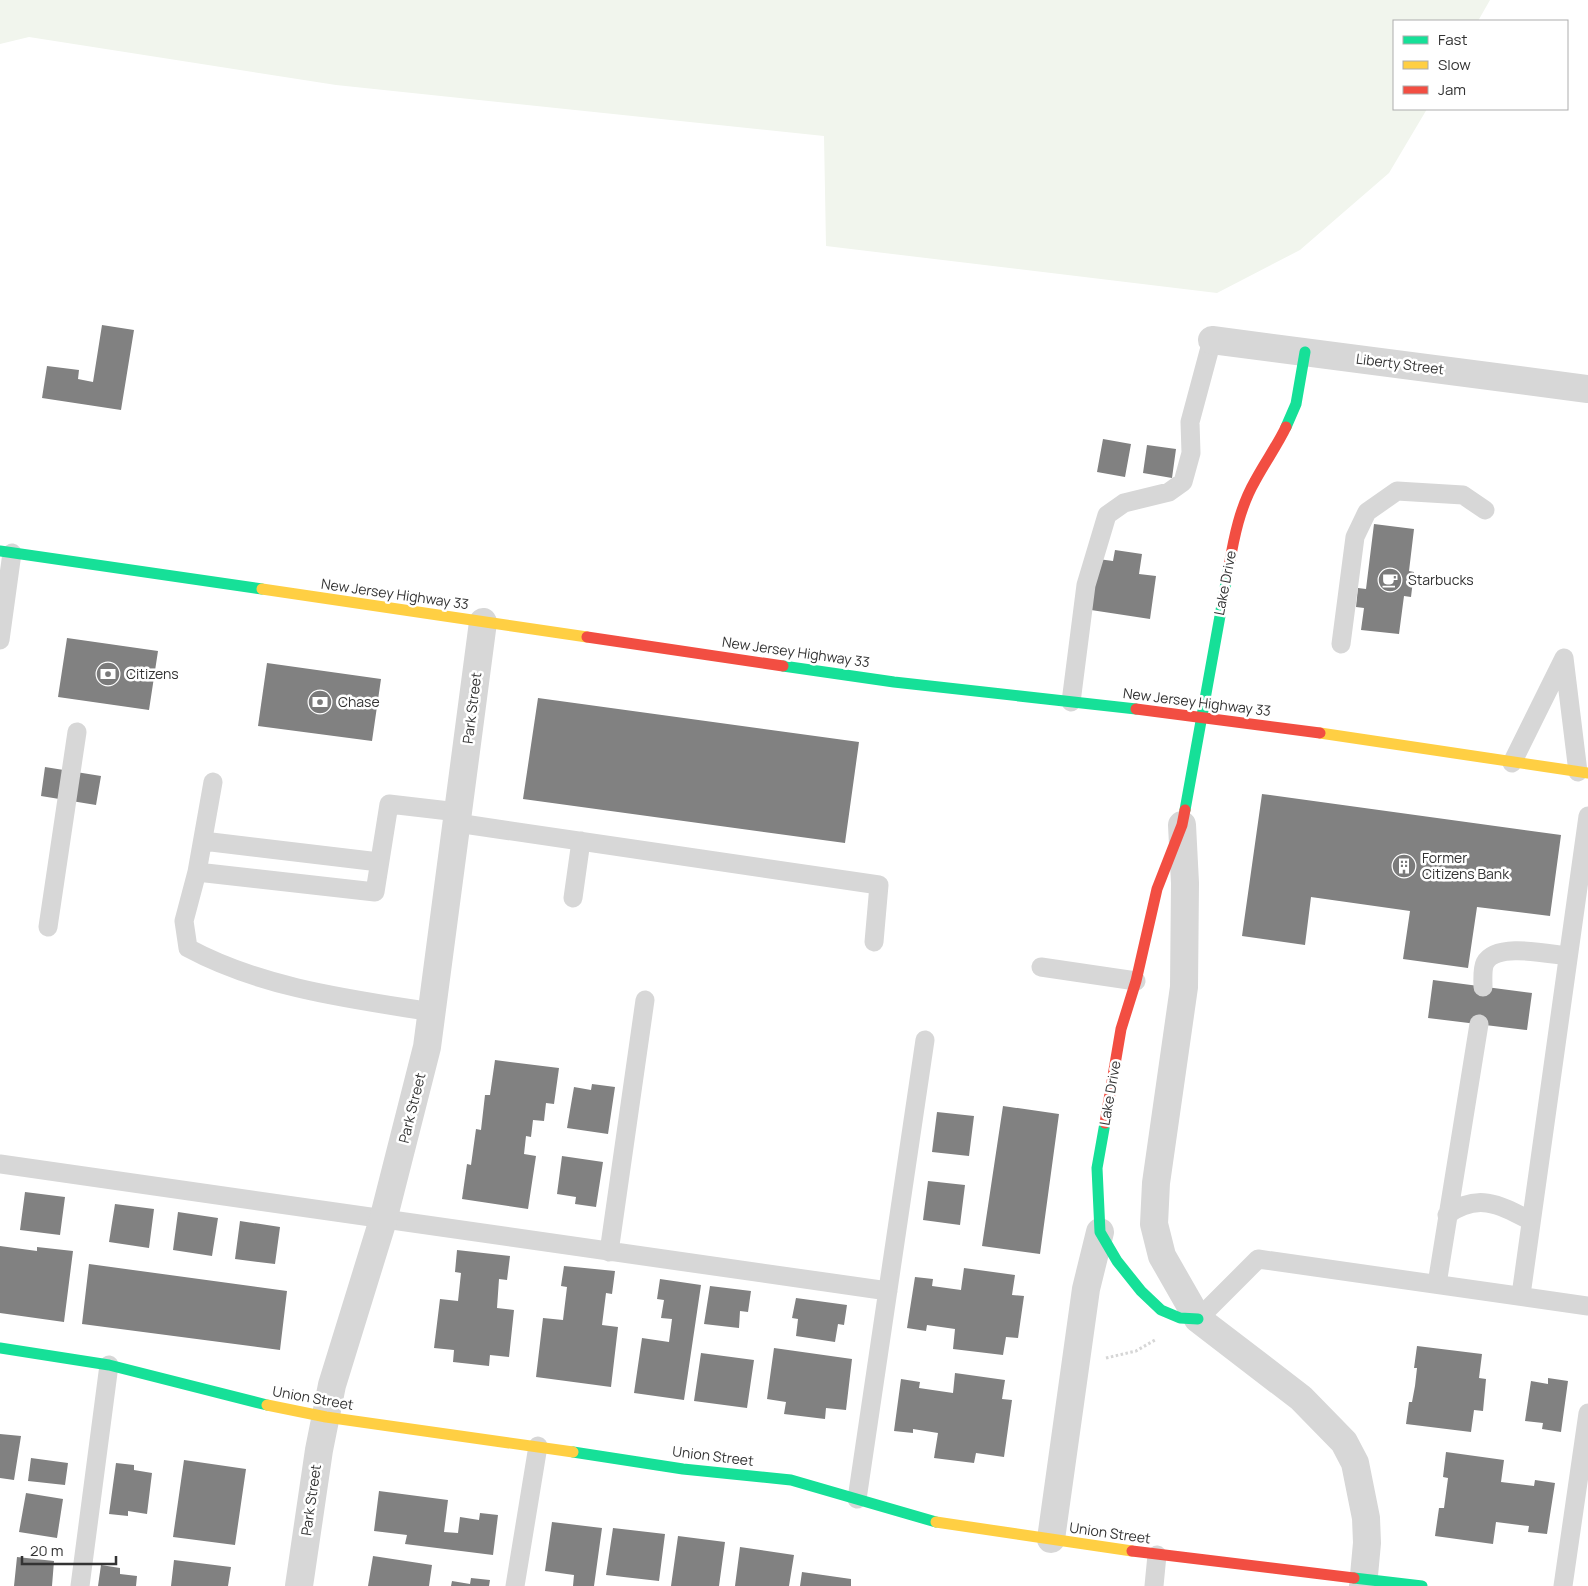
<svg xmlns="http://www.w3.org/2000/svg" width="1588" height="1586" font-family="Manrope,sans-serif">
<style>
.green{fill:#f1f5ed}
.building{fill:#818181}
.lines{fill:none;stroke-linecap:round;stroke-linejoin:round}
.path{stroke:#d6d6d6;stroke-width:3;stroke-dasharray:2.5 2.5;stroke-linecap:butt}
.lane{stroke:#d7d7d7;stroke-width:19}
.street{stroke:#d7d7d7;stroke-width:28}
.fast{stroke:#16e098;stroke-width:11}
.slow{stroke:#ffcf43;stroke-width:11}
.jam{stroke:#f24e42;stroke-width:11}
.labels{text-anchor:middle;stroke-width:5;stroke-linejoin:round;paint-order:stroke}
.street-label{font-size:14px;fill:#333;stroke:#fff}
.poi-label{font-size:14px;fill:#333;stroke:#fff;text-anchor:start}
</style>
<rect width="100%" height="100%" fill="#fff"/>
<path class="green" d="M 0,0 L 1490,0 L 1478,21 L 1394,21 L 1394,109 L 1427,109 L 1389,173 L 1300,250 L 1217,293 L 826,246 L 824,136 L 336,85 L 29,37 L 0,44 Z"/>
<path class="building" d="M 102,325 L 134,330 L 121,410 L 42,398 L 47,366 L 79,370 L 78,379 L 93,382 Z
M 1103,439 L 1131,444 L 1125,477 L 1097,472 Z
M 1147,445 L 1176,449 L 1172,478 L 1143,473 Z
M 1374,524 L 1414,529 L 1409,571 L 1414,572 L 1411,597 L 1404,596 L 1399,634 L 1361,630 L 1364,608 L 1356,607 L 1358,588 L 1366,589 Z
M 1115,550 L 1142,554 L 1139,574 L 1156,576 L 1150,619 L 1091,610 L 1098,559 L 1113,561 Z
M 67,638 L 158,651 L 149,710 L 58,697 Z
M 267,663 L 381,679 L 372,741 L 258,726 Z
M 538,698 L 859,742 L 845,843 L 523,799 Z
M 45,767 L 101,776 L 96,805 L 41,796 Z
M 1262,794 L 1561,835 L 1550,916 L 1477,907 L 1468,968 L 1403,959 L 1410,911 L 1311,897 L 1305,945 L 1242,936 Z
M 1433,980 L 1532,993 L 1527,1030 L 1428,1018 Z
M 495,1060 L 559,1068 L 554,1104 L 546,1103 L 544,1121 L 533,1120 L 531,1137 L 526,1136 L 524,1154 L 536,1156 L 528,1209 L 462,1199 L 467,1164 L 471,1165 L 476,1129 L 481,1130 L 485,1095 L 490,1095 Z
M 592,1084 L 615,1087 L 608,1134 L 567,1128 L 574,1087 L 591,1090 Z
M 1003,1106 L 1059,1114 L 1040,1254 L 982,1246 Z
M 937,1112 L 974,1116 L 969,1156 L 932,1152 Z
M 562,1156 L 603,1162 L 596,1207 L 575,1204 L 576,1197 L 557,1194 Z
M 928,1181 L 965,1185 L 960,1225 L 923,1220 Z
M 25,1192 L 65,1197 L 60,1235 L 20,1230 Z
M 115,1204 L 154,1209 L 149,1248 L 109,1242 Z
M 178,1212 L 218,1218 L 212,1256 L 173,1250 Z
M 240,1221 L 280,1227 L 275,1264 L 235,1259 Z
M 0,1246 L 37,1251 L 37,1247 L 73,1251 L 64,1322 L 0,1313 Z
M 457,1250 L 510,1256 L 507,1280 L 499,1279 L 497,1308 L 514,1310 L 509,1357 L 490,1355 L 489,1366 L 453,1362 L 454,1350 L 434,1348 L 440,1299 L 458,1301 L 461,1273 L 455,1272 Z
M 89,1264 L 287,1291 L 280,1350 L 82,1324 Z
M 564,1266 L 615,1271 L 612,1294 L 606,1293 L 602,1325 L 618,1327 L 611,1387 L 536,1377 L 543,1318 L 563,1320 L 567,1287 L 561,1286 Z
M 964,1268 L 1015,1275 L 1012,1295 L 1024,1296 L 1018,1338 L 1006,1337 L 1003,1355 L 953,1349 L 955,1329 L 927,1325 L 926,1331 L 907,1328 L 915,1277 L 933,1279 L 932,1286 L 961,1290 Z
M 660,1279 L 701,1285 L 684,1400 L 634,1393 L 642,1338 L 669,1342 L 672,1319 L 661,1318 L 664,1300 L 657,1299 Z
M 710,1286 L 751,1291 L 748,1312 L 740,1311 L 739,1328 L 704,1324 Z
M 796,1298 L 847,1305 L 844,1325 L 838,1324 L 835,1342 L 796,1336 L 798,1319 L 792,1318 Z
M 1417,1346 L 1482,1354 L 1479,1378 L 1486,1379 L 1483,1411 L 1474,1410 L 1471,1432 L 1406,1424 L 1409,1402 L 1412,1402 L 1415,1386 L 1417,1368 L 1414,1368 Z
M 774,1348 L 852,1359 L 846,1410 L 826,1408 L 825,1419 L 784,1414 L 786,1402 L 767,1399 Z
M 701,1353 L 754,1360 L 747,1408 L 694,1401 Z
M 955,1373 L 1005,1380 L 1002,1399 L 1012,1400 L 1004,1457 L 976,1453 L 974,1463 L 934,1458 L 938,1433 L 913,1429 L 913,1433 L 894,1431 L 901,1379 L 920,1382 L 919,1388 L 953,1393 Z
M 1548,1378 L 1568,1381 L 1561,1432 L 1542,1429 L 1543,1423 L 1525,1421 L 1531,1381 L 1548,1384 Z
M 0,1434 L 21,1436 L 14,1480 L 0,1478 Z
M 1446,1452 L 1504,1460 L 1501,1482 L 1534,1486 L 1535,1480 L 1555,1483 L 1547,1534 L 1528,1532 L 1529,1526 L 1496,1522 L 1493,1544 L 1435,1536 L 1439,1508 L 1444,1508 L 1448,1478 L 1443,1477 Z
M 31,1458 L 68,1463 L 65,1485 L 28,1481 Z
M 184,1460 L 246,1469 L 235,1545 L 173,1537 Z
M 116,1463 L 134,1465 L 134,1470 L 152,1473 L 147,1514 L 128,1511 L 128,1516 L 109,1514 Z
M 379,1491 L 448,1500 L 444,1532 L 458,1533 L 460,1517 L 479,1520 L 480,1513 L 498,1515 L 493,1555 L 405,1544 L 407,1535 L 374,1531 Z
M 26,1493 L 63,1499 L 57,1538 L 19,1532 Z
M 552,1522 L 602,1528 L 594,1586 L 573,1586 L 574,1575 L 545,1571 Z
M 613,1528 L 665,1534 L 659,1581 L 606,1575 Z
M 678,1536 L 725,1542 L 719,1586 L 671,1586 Z
M 740,1547 L 794,1555 L 789,1586 L 735,1586 Z
M 373,1556 L 432,1565 L 429,1586 L 368,1586 Z
M 17,1557 L 54,1561 L 52,1586 L 14,1586 Z
M 174,1560 L 231,1567 L 228,1586 L 171,1586 Z
M 101,1565 L 120,1568 L 120,1574 L 137,1576 L 136,1586 L 98,1586 Z
M 802,1572 L 851,1579 L 851,1586 L 800,1586 Z
M 471,1578 L 490,1580 L 489,1586 L 451,1586 L 452,1581 L 470,1584 Z"/>
<g class="lines">
<path class="path" d="M 1106,1358 L 1136,1351 L 1155,1340"/>
<path class="lane" d="M 0,640 L 12,553
M 1341,644 L 1355,537 L 1367,512 L 1397,491 L 1463,495 L 1485,510
M 1564,658 L 1578,772
M 1071,702 L 1086,585 L 1107,515 L 1124,503 L 1169,492 L 1183,482 L 1191,453 L 1190,422 L 1212,340
M 1512,763 L 1564,658
M 213,782 L 197,872 L 184,921 L 188,948 C 262,988 350,999 432,1012
M 457,823 L 879,885 L 874,942
M 203,841 L 379,862
M 197,872 L 375,892 L 389,804 L 458,812
M 573,898 L 581,841
M 48,927 L 77,732
M 1041,967 L 1136,981
M 1483,987 C 1483,980 1482,969 1485,963 C 1496,942 1548,954 1567,956
M 0,1164 L 888,1291
M 1447,1215 C 1478,1192 1500,1205 1531,1221
M 609,1252 L 645,1000
M 1437,1284 L 1479,1024
M 1521,1295 L 1588,816
M 1198,1319 L 1258,1259 L 1588,1306
M 857,1499 L 925,1040
M 80,1586 L 109,1365
M 515,1586 L 538,1446
M 1154,1586 L 1157,1555
M 1563,1586 L 1588,1413"/>
<path class="street" d="M 1212,340 L 1588,389
M 1182,825 L 1185,883 L 1184,987 L 1156,1183 L 1154,1224 L 1162,1256 L 1198,1319 L 1301,1398 L 1344,1442 L 1355,1463 L 1366,1518 L 1367,1543 L 1363,1586
M 1051,1539 L 1086,1289 L 1100,1232
M 299,1586 L 319,1450 L 332,1385 L 383,1220 L 427,1047 L 483,622"/>
<path class="fast" d="M 1286,427 L 1296,404 L 1305,352
M 0,551 L 262,589
M 783,666 L 894,682 L 1136,709
M 1185,810 L 1229,566
M 1105,1123 L 1097,1168 L 1100,1232 L 1117,1261 L 1141,1291 L 1161,1310 L 1180,1318 L 1198,1319
M 0,1348 L 109,1365 L 267,1405
M 573,1452 L 683,1469 L 791,1480 L 936,1522
M 1354,1578 L 1422,1586"/>
<path class="slow" d="M 262,589 L 587,637
M 1320,733 L 1588,773
M 267,1405 L 326,1417 L 573,1452
M 936,1522 L 1132,1551"/>
<path class="jam" d="M 1229,566 C 1234,537 1240,507 1255,481 C 1265,462 1277,446 1286,427
M 587,637 L 783,666
M 1136,709 L 1320,733
M 1105,1123 L 1121,1029 L 1136,981 L 1157,889 L 1182,825 L 1185,810
M 1132,1551 L 1354,1578"/>
</g>
<defs>
<g id="cafe-disc" transform="scale(1.25)"><circle r="9.5" fill="#7a7a7a" stroke="#fff"/><path d="M-5.5-4.5H6V0H3Q3 3.5 0 3.5H-2.5Q-5.5 3.5-5.5 0ZM3-3.2v2h1.7v-2ZM-6 4.5H4V6H-6Z" fill="#fff"/></g>
<g id="bank-disc" transform="scale(1.25)"><circle r="9.5" fill="#7a7a7a" stroke="#fff"/><path d="M-6-4H6V4H-6ZM0-2.3a2.3 2.3 0 1 0 0 4.6a2.3 2.3 0 1 0 0-4.6Z" fill="#fff"/></g>
<g id="building-disc" transform="scale(1.25)"><circle r="9.5" fill="#7a7a7a" stroke="#fff"/><path d="M-4-6H4V6H1V3H-1V6H-4ZM-2.5-4.3h1.7v1.8h-1.7ZM.8-4.3h1.7v1.8H.8ZM-2.5-1h1.7V.8h-1.7ZM.8-1h1.7V.8H.8Z" fill="#fff"/></g>
</defs>
<g fill-rule="evenodd">
<use href="#cafe-disc" x="1390" y="580"/>
<use href="#bank-disc" x="108" y="674"/>
<use href="#bank-disc" x="320" y="702"/>
<use href="#building-disc" x="1404" y="866"/>
</g>
<g class="labels">
<g class="street-label">
<text transform="translate(1400 364) rotate(7)" y="5">Liberty Street</text>
<text transform="translate(1225 583) rotate(-79)" y="5">Lake Drive</text>
<text transform="translate(395 594) rotate(8)" y="5">New Jersey Highway 33</text>
<text transform="translate(796 652) rotate(8)" y="5">New Jersey Highway 33</text>
<text transform="translate(1197 702) rotate(7)" y="5">New Jersey Highway 33</text>
<text transform="translate(472 708) rotate(-83)" y="5">Park Street</text>
<text transform="translate(1110 1093) rotate(-80)" y="5">Lake Drive</text>
<text transform="translate(412 1108) rotate(-76)" y="5">Park Street</text>
<text transform="translate(313 1398) rotate(10)" y="5">Union Street</text>
<text transform="translate(713 1456) rotate(7)" y="5">Union Street</text>
<text transform="translate(311 1500) rotate(-82)" y="5">Park Street</text>
<text transform="translate(1110 1533) rotate(8)" y="5">Union Street</text>
</g>
<g class="poi-label">
<text x="1408" y="585">Starbucks</text>
<text x="126" y="679">Citizens</text>
<text x="338" y="707">Chase</text>
<text x="1422" y="863">Former<tspan x="1422" dy="16">Citizens Bank</tspan></text>
</g>
</g>
<rect x="1393" y="20" width="175" height="90" fill="#ffffff" stroke="#adadad"/>
<rect x="1403" y="36" width="25" height="8" fill="#16e098" stroke="#adadad"/>
<text x="1438" y="45" font-size="15" fill="#333333">Fast</text>
<rect x="1403" y="61" width="25" height="8" fill="#ffcf43" stroke="#adadad"/>
<text x="1438" y="70" font-size="15" fill="#333333">Slow</text>
<rect x="1403" y="86" width="25" height="8" fill="#f24e42" stroke="#adadad"/>
<text x="1438" y="95" font-size="15" fill="#333333">Jam</text>
<path d="M22 1556v8h94v-8" fill="none" stroke="#333333" stroke-width="2.5"/>
<text x="30" y="1556" font-size="15" fill="#333333" stroke="#ffffff" stroke-width="4" paint-order="stroke">20 m</text>
</svg>
